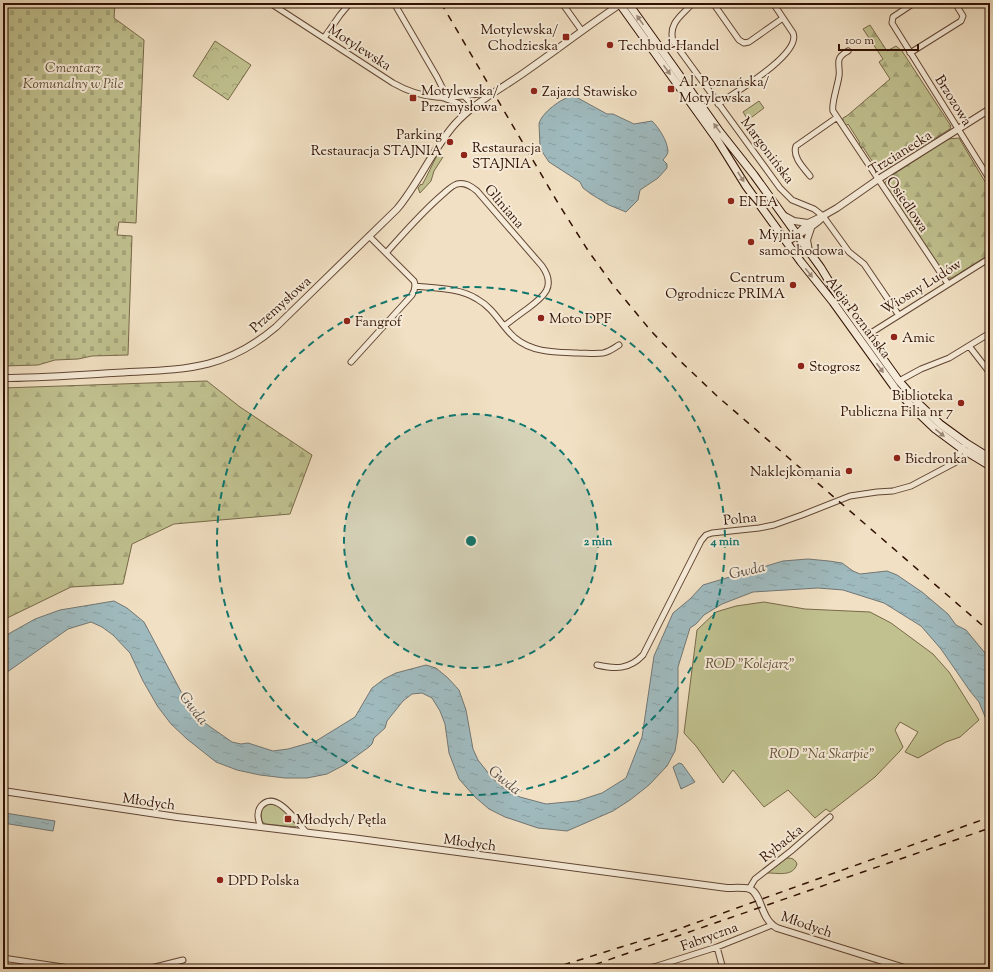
<svg xmlns="http://www.w3.org/2000/svg" width="993" height="972" font-family="'Sorts Mill Goudy',serif">
<style>
.green{fill:#c0c18f;stroke:#786949}
.forest{fill:url(#forest-firs);stroke:#786949}
.cemetery{fill:url(#cemetery-stones);stroke:#786949}
.park{fill:url(#park-crowns);stroke:#786949}
.water{fill:url(#water-ripples);stroke:#737673}
.lines{fill:none;stroke-linecap:round;stroke-linejoin:round}
.minor-casing{stroke:#614533;stroke-width:7}
.tertiary-casing{stroke:#614533;stroke-width:8}
.secondary-casing{stroke:#311103;stroke-width:9}
.minor{stroke:#f6ebd8;stroke-width:5}
.tertiary{stroke:#f6ebd8;stroke-width:6}
.secondary{stroke:#f6ebd8;stroke-width:7}
.rail{stroke:#311103;stroke-width:1.5;stroke-dasharray:7 7;stroke-linecap:butt}
.oneway{fill:#9d8978}
.ring{fill:none;stroke:#0f766e;stroke-width:2;stroke-dasharray:7 5}
.poi-dot{fill:#8f2418;stroke:#f6ebd8;stroke-width:1.5}
.labels{text-anchor:middle;stroke-width:4;stroke-linejoin:round;paint-order:stroke}
.poi-label{font-size:14px;fill:#311103;stroke:#f6ebd8;text-anchor:start}
.street-label{font-size:14px;fill:#311103;stroke:#f6ebd8}
.park-label{font-size:14px;font-style:italic;fill:#634f34;stroke:#f6ebd8}
.water-label{font-size:15px;font-style:italic;fill:#584c44;stroke:#f6ebd8}
.centre{fill:#0f766e;stroke:#f6ebd8;stroke-width:2}
.ring-label{font-size:12px;text-anchor:middle;font-weight:bold;fill:#0f766e;stroke:#f6ebd8;stroke-width:4;stroke-linejoin:round;paint-order:stroke}
</style>
<defs>
<pattern id="forest-firs" width="22" height="20" patternUnits="userSpaceOnUse"><rect width="22" height="20" fill="#c0c18f"/><path d="M5 1l3.5 6h-7zM16 11l3.5 6h-7z" fill="#a5a57a"/></pattern>
<pattern id="cemetery-stones" width="16" height="16" patternUnits="userSpaceOnUse"><rect width="16" height="16" fill="#c0c18f"/><path d="M2 7V4a2 2 0 0 1 4 0v3zM10 15v-3a2 2 0 0 1 4 0v3z" fill="#a5a57a"/></pattern>
<pattern id="park-crowns" width="20" height="18" patternUnits="userSpaceOnUse"><rect width="20" height="18" fill="#c0c18f"/><path d="M2 6a3 3 0 1 1 6 0M12 15a3 3 0 1 1 6 0" fill="none" stroke="#a5a57a"/></pattern>
<pattern id="water-ripples" width="26" height="14" patternUnits="userSpaceOnUse"><rect width="26" height="14" fill="#9fbabe"/><path d="M2 4q2-2 4 0t4 0M15 11q2-2 4 0t4 0" fill="none" stroke="#899fa2"/></pattern>
</defs>
<rect width="100%" height="100%" fill="#f1e0c3"/>
<filter id="stains"><feTurbulence type="fractalNoise" baseFrequency=".005" numOctaves="4"/><feColorMatrix values="0 0 0 0 .2 0 0 0 0 .09 0 0 0 0 .02 0 0 0 .5 -.17"/></filter>
<radialGradient id="worn" r=".72"><stop offset=".6" stop-color="#630" stop-opacity="0"/><stop offset="1" stop-color="#630" stop-opacity=".3"/></radialGradient>
<path class="green" d="M 759,101 L 764,108 L 748,120 L 743,112 Z
M 438,154 L 443,157 L 434,171 L 431,181 L 420,193 L 418,188 L 421,184 L 422,185 C 428,175 432,164 438,154 Z
M 764,602 L 805,609 L 870,612 L 891,623 L 933,654 L 949,672 L 979,720 L 960,737 L 946,742 L 918,758 L 905,752 L 918,732 L 900,722 L 895,730 L 903,747 L 900,751 L 875,777 L 830,812 L 826,809 L 815,818 L 788,790 L 764,807 L 733,770 L 723,783 L 696,746 L 684,733 L 697,630 L 716,612 L 736,606 Z
M 269,804 L 279,805 L 287,814 L 286,817 L 289,821 L 293,821 L 296,825 L 296,827 L 266,824 L 262,822 L 261,813 L 262,809 Z
M 787,858 C 792,858 795,859 797,864 C 793,877 778,873 767,873 Z"/>
<path class="forest" d="M 870,25 L 887,51 L 896,46 L 902,51 L 951,126 L 950,129 L 921,147 L 905,154 L 877,171 L 875,169 L 876,167 L 863,147 L 860,148 L 858,146 L 860,143 L 848,124 L 846,126 L 843,123 L 843,118 L 848,115 L 890,79 L 879,62 L 883,59 L 863,29 Z
M 959,138 L 990,190 L 990,254 L 952,278 L 947,278 L 886,188 L 884,183 L 891,176 L 948,139 Z
M 207,381 L 240,407 L 312,455 L 290,514 L 174,524 L 132,544 L 123,584 L 71,587 L 3,620 L 3,388 Z"/>
<path class="cemetery" d="M 3,3 L 115,3 L 114,18 L 144,40 L 136,223 L 119,222 L 117,235 L 132,236 L 128,355 L 92,356 L 78,359 L 55,360 L 38,365 L 3,366 Z"/>
<path class="park" d="M 215,41 L 251,65 L 228,100 L 193,76 Z"/>
<path class="water" d="M 572,96 L 576,97 L 607,114 L 613,114 L 634,124 L 652,121 C 659,128 667,140 668,151 C 668,155 665,157 663,160 L 667,164 L 667,168 L 658,178 L 640,190 L 638,200 L 626,212 L 609,205 L 591,194 L 583,188 L 580,182 L 549,162 L 543,153 L 540,146 L 539,124 C 541,113 562,98 572,96 Z
M 808,559 L 829,561 L 842,563 L 853,571 L 860,574 L 887,571 L 897,575 L 922,592 L 948,614 L 956,625 L 966,630 L 990,659 L 990,729 L 979,702 L 970,691 L 941,649 L 921,626 L 884,603 L 843,590 L 818,588 L 753,592 L 722,604 L 704,615 L 696,624 L 690,628 L 678,667 L 678,732 L 675,751 L 667,766 L 649,785 L 630,800 L 613,811 L 567,831 L 538,828 L 505,817 L 489,809 L 475,797 L 459,779 L 449,753 L 445,724 L 440,711 L 432,698 L 422,693 L 412,694 L 403,701 L 387,721 L 385,728 L 374,738 L 372,744 L 369,747 L 344,765 L 327,774 L 307,778 L 285,778 L 260,775 L 237,770 L 216,762 L 187,739 L 171,724 L 158,707 L 143,681 L 130,653 L 113,635 L 102,627 L 91,622 L 68,629 L 3,675 L 3,637 L 35,619 L 60,610 L 114,601 L 127,608 L 144,622 L 186,701 L 199,719 L 232,742 L 241,744 L 248,743 L 273,751 L 288,749 L 316,741 L 355,717 L 372,688 L 384,679 L 396,673 L 426,665 L 436,668 L 448,678 L 459,690 L 466,710 L 473,749 L 478,760 L 493,779 L 505,789 L 520,797 L 546,804 L 577,801 L 602,793 L 626,778 L 642,737 L 654,656 L 673,613 L 690,599 L 703,585 L 783,561 Z
M 679,763 L 682,764 L 695,782 L 681,789 L 673,767 Z
M 5,813 L 55,821 L 53,831 L 3,823 Z"/>
<g class="lines">
<g class="minor-casing">
<path id="minor" d="M 270,3 L 393,83 C 430,104 453,97 493,92
M 394,3 L 437,77 L 444,91 L 443,98
M 562,3 L 582,31
M 693,3 C 682,15 668,23 673,41 L 780,188 L 792,200 L 814,209 L 823,216 L 849,252 L 864,264 L 898,314
M 713,3 L 739,40 L 744,43 L 749,42 L 783,18
M 914,3 L 893,17 L 892,23 L 990,180
M 324,38 L 340,15 L 350,3
M 848,51 C 845,53 840,55 839,60 C 838,65 840,71 839,76 C 838,85 831,104 833,111 L 948,284
M 910,53 L 961,21 L 963,16 L 955,3
M 465,97 L 470,102 L 472,108
M 446,99 L 458,103 L 468,111
M 718,104 C 734,93 802,54 793,33 L 773,3
M 810,176 C 804,168 792,157 796,146 L 836,118
M 386,253 C 404,233 422,212 442,195 C 447,191 451,186 457,184 C 465,182 471,186 477,191 L 542,266 C 557,287 543,297 527,309 C 520,314 512,320 504,326
M 415,286 C 435,288 460,288 477,299 C 495,309 501,326 515,338 C 533,353 556,352 578,353 C 586,353 595,354 603,353 C 609,352 614,348 619,345
M 866,336 L 990,258
M 969,346 L 990,373
M 351,362 L 412,295 C 415,290 416,286 414,281 L 369,236
M 899,381 L 921,369 L 949,358 L 990,333
M 954,463 L 963,447
M 597,665 C 615,669 629,670 643,655 L 701,541 L 706,535 L 712,533 L 759,528 L 774,525 L 802,515 L 850,496 L 877,492 L 893,491 L 911,486 L 960,460 L 969,451
M 261,827 C 258,820 256,813 261,806 C 276,789 297,822 306,832
M 749,889 L 755,879 L 791,851 L 830,817
M 717,947 L 723,969
M 3,958 L 76,969
M 147,969 L 183,960
M 642,969 L 654,967 L 717,947 L 772,925"/>
</g>
<g class="tertiary-casing">
<path id="tertiary" d="M 785,216 L 794,221 L 808,223
M 797,234 L 808,223 L 823,216 L 837,208 L 877,180 L 990,109
M 787,242 C 798,234 811,229 821,219
M 809,251 L 807,240 L 811,228
M 3,378 C 40,378 76,375 113,373 C 179,369 222,373 276,327 L 397,209 C 419,183 432,150 455,124 C 475,102 501,89 525,72 C 558,49 589,25 622,3
M 3,791 L 177,817 L 352,838 L 727,888 C 734,888 743,887 750,889 C 762,894 760,919 777,928 L 908,969"/>
</g>
<g class="secondary-casing">
<path id="secondary" d="M 619,3 L 718,141 L 746,186 L 801,262 L 833,302 L 895,388 L 914,409 L 935,429 L 962,449 L 990,466
M 628,3 L 720,132 L 754,175 L 821,268 L 838,296 L 899,381 L 919,404 L 940,424 L 966,443 L 990,458"/>
</g>
<use href="#minor" class="minor"/>
<use href="#tertiary" class="tertiary"/>
<use href="#secondary" class="secondary"/>
<path class="rail" d="M 441,3 L 558,203 L 589,252 L 613,285 L 651,331 L 676,357 L 717,396 L 990,632
M 550,969 L 673,931 L 990,817
M 582,969 L 990,828"/>
</g>
<defs><path id="oneway-solid" d="M-6-.8H1V-3.2L6.5 0L1 3.2V.8H-6Z"/></defs>
<g class="oneway">
<use href="#oneway-solid" transform="translate(640 20) rotate(-125)"/>
<use href="#oneway-solid" transform="translate(667 70) rotate(54)"/>
<use href="#oneway-solid" transform="translate(717 128) rotate(-126)"/>
<use href="#oneway-solid" transform="translate(741 177) rotate(57)"/>
<use href="#oneway-solid" transform="translate(809 273) rotate(52)"/>
<use href="#oneway-solid" transform="translate(880 368) rotate(54)"/>
<use href="#oneway-solid" transform="translate(940 433) rotate(39)"/>
</g>
<circle cx="471" cy="541" r="127" fill="#0f766e" fill-opacity=".12"/>
<g class="ring">
<circle cx="471" cy="541" r="127"/>
<circle cx="471" cy="541" r="254"/>
</g>
<g class="poi-dot">
<rect x="562" y="33" width="8" height="8" rx="2"/>
<circle cx="610" cy="45" r="4"/>
<rect x="667" y="85" width="8" height="8" rx="2"/>
<circle cx="534" cy="91" r="4"/>
<rect x="409" y="94" width="8" height="8" rx="2"/>
<circle cx="450" cy="142" r="4"/>
<circle cx="464" cy="155" r="4"/>
<circle cx="731" cy="201" r="4"/>
<circle cx="751" cy="242" r="4"/>
<circle cx="793" cy="285" r="4"/>
<circle cx="541" cy="318" r="4"/>
<circle cx="347" cy="321" r="4"/>
<circle cx="894" cy="337" r="4"/>
<circle cx="801" cy="366" r="4"/>
<circle cx="961" cy="403" r="4"/>
<circle cx="897" cy="458" r="4"/>
<circle cx="849" cy="471" r="4"/>
<rect x="284" y="815" width="8" height="8" rx="2"/>
<circle cx="220" cy="880" r="4"/>
</g>
<g class="labels">
<g class="poi-label">
<text x="558" y="34" text-anchor="end">Motylewska/<tspan x="558" dy="16">Chodzieska</tspan></text>
<text x="618" y="50">Techbud-Handel</text>
<text x="679" y="86">Al. Poznańska/<tspan x="679" dy="16">Motylewska</tspan></text>
<text x="421" y="95">Motylewska/<tspan x="421" dy="16">Przemysłowa</tspan></text>
<text x="542" y="96">Zajazd Stawisko</text>
<text x="442" y="139" text-anchor="end">Parking<tspan x="442" dy="16">Restauracja STAJNIA</tspan></text>
<text x="472" y="152">Restauracja<tspan x="472" dy="16">STAJNIA</tspan></text>
<text x="739" y="206">ENEA</text>
<text x="759" y="239">Myjnia<tspan x="759" dy="16">samochodowa</tspan></text>
<text x="785" y="282" text-anchor="end">Centrum<tspan x="785" dy="16">Ogrodnicze PRIMA</tspan></text>
<text x="549" y="323">Moto DPF</text>
<text x="355" y="326">Fangrof</text>
<text x="902" y="342">Amic</text>
<text x="809" y="371">Stogrosz</text>
<text x="953" y="400" text-anchor="end">Biblioteka<tspan x="953" dy="16">Publiczna Filia nr 7</tspan></text>
<text x="905" y="463">Biedronka</text>
<text x="841" y="476" text-anchor="end">Naklejkomania</text>
<text x="296" y="824">Młodych/ Pętla</text>
<text x="228" y="885">DPD Polska</text>
</g>
<g class="street-label">
<text transform="translate(360 47) rotate(33)" y="5">Motylewska</text>
<text transform="translate(954 100) rotate(58)" y="5">Brzozowa</text>
<text transform="translate(768 150) rotate(53)" y="5">Margonińska</text>
<text transform="translate(900 152) rotate(-32)" y="5">Trzcianecka</text>
<text transform="translate(908 204) rotate(56)" y="5">Osiedlowa</text>
<text transform="translate(505 206) rotate(49)" y="5">Gliniana</text>
<text transform="translate(921 286) rotate(-32)" y="5">Wiosny Ludów</text>
<text transform="translate(280 304) rotate(-42)" y="5">Przemysłowa</text>
<text transform="translate(859 317) rotate(53)" y="5">Aleja Poznańska</text>
<text transform="translate(740 518) rotate(-6)" y="5">Polna</text>
<text transform="translate(149 801) rotate(8)" y="5">Młodych</text>
<text transform="translate(470 842) rotate(8)" y="5">Młodych</text>
<text transform="translate(781 843) rotate(-39)" y="5">Rybacka</text>
<text transform="translate(807 924) rotate(19)" y="5">Młodych</text>
<text transform="translate(709 936) rotate(-20)" y="5">Fabryczna</text>
</g>
<g class="park-label">
<text x="73" y="72">Cmentarz<tspan x="73" dy="16">Komunalny w Pile</tspan></text>
<text x="750" y="668">ROD "Kolejarz"</text>
<text x="822" y="758">ROD "Na Skarpie"</text>
</g>
<g class="water-label">
<text transform="translate(747 570) rotate(-13)" y="5">Gwda</text>
<text transform="translate(194 708) rotate(52)" y="5">Gwda</text>
<text transform="translate(505 780) rotate(38)" y="5">Gwda</text>
</g>
</g>
<circle cx="471" cy="541" r="6" class="centre"/>
<g class="ring-label">
<text x="598" y="545">2 min</text>
<text x="725" y="545">4 min</text>
</g>
<rect width="993" height="972" fill="none" stroke="#f1e0c3" stroke-width="16"/>
<rect x="4" y="4" width="985" height="964" fill="none" stroke="#311103" stroke-width="2"/>
<rect x="8" y="8" width="977" height="956" fill="none" stroke="#311103"/>
<path d="M839 44v6h79v-6" fill="none" stroke="#311103" stroke-width="2"/>
<text x="845" y="44" font-size="12" fill="#311103" stroke="#f6ebd8" stroke-width="3" paint-order="stroke">100 m</text>
<rect width="100%" height="100%" filter="url(#stains)"/>
<rect width="100%" height="100%" fill="url(#worn)"/>
</svg>
